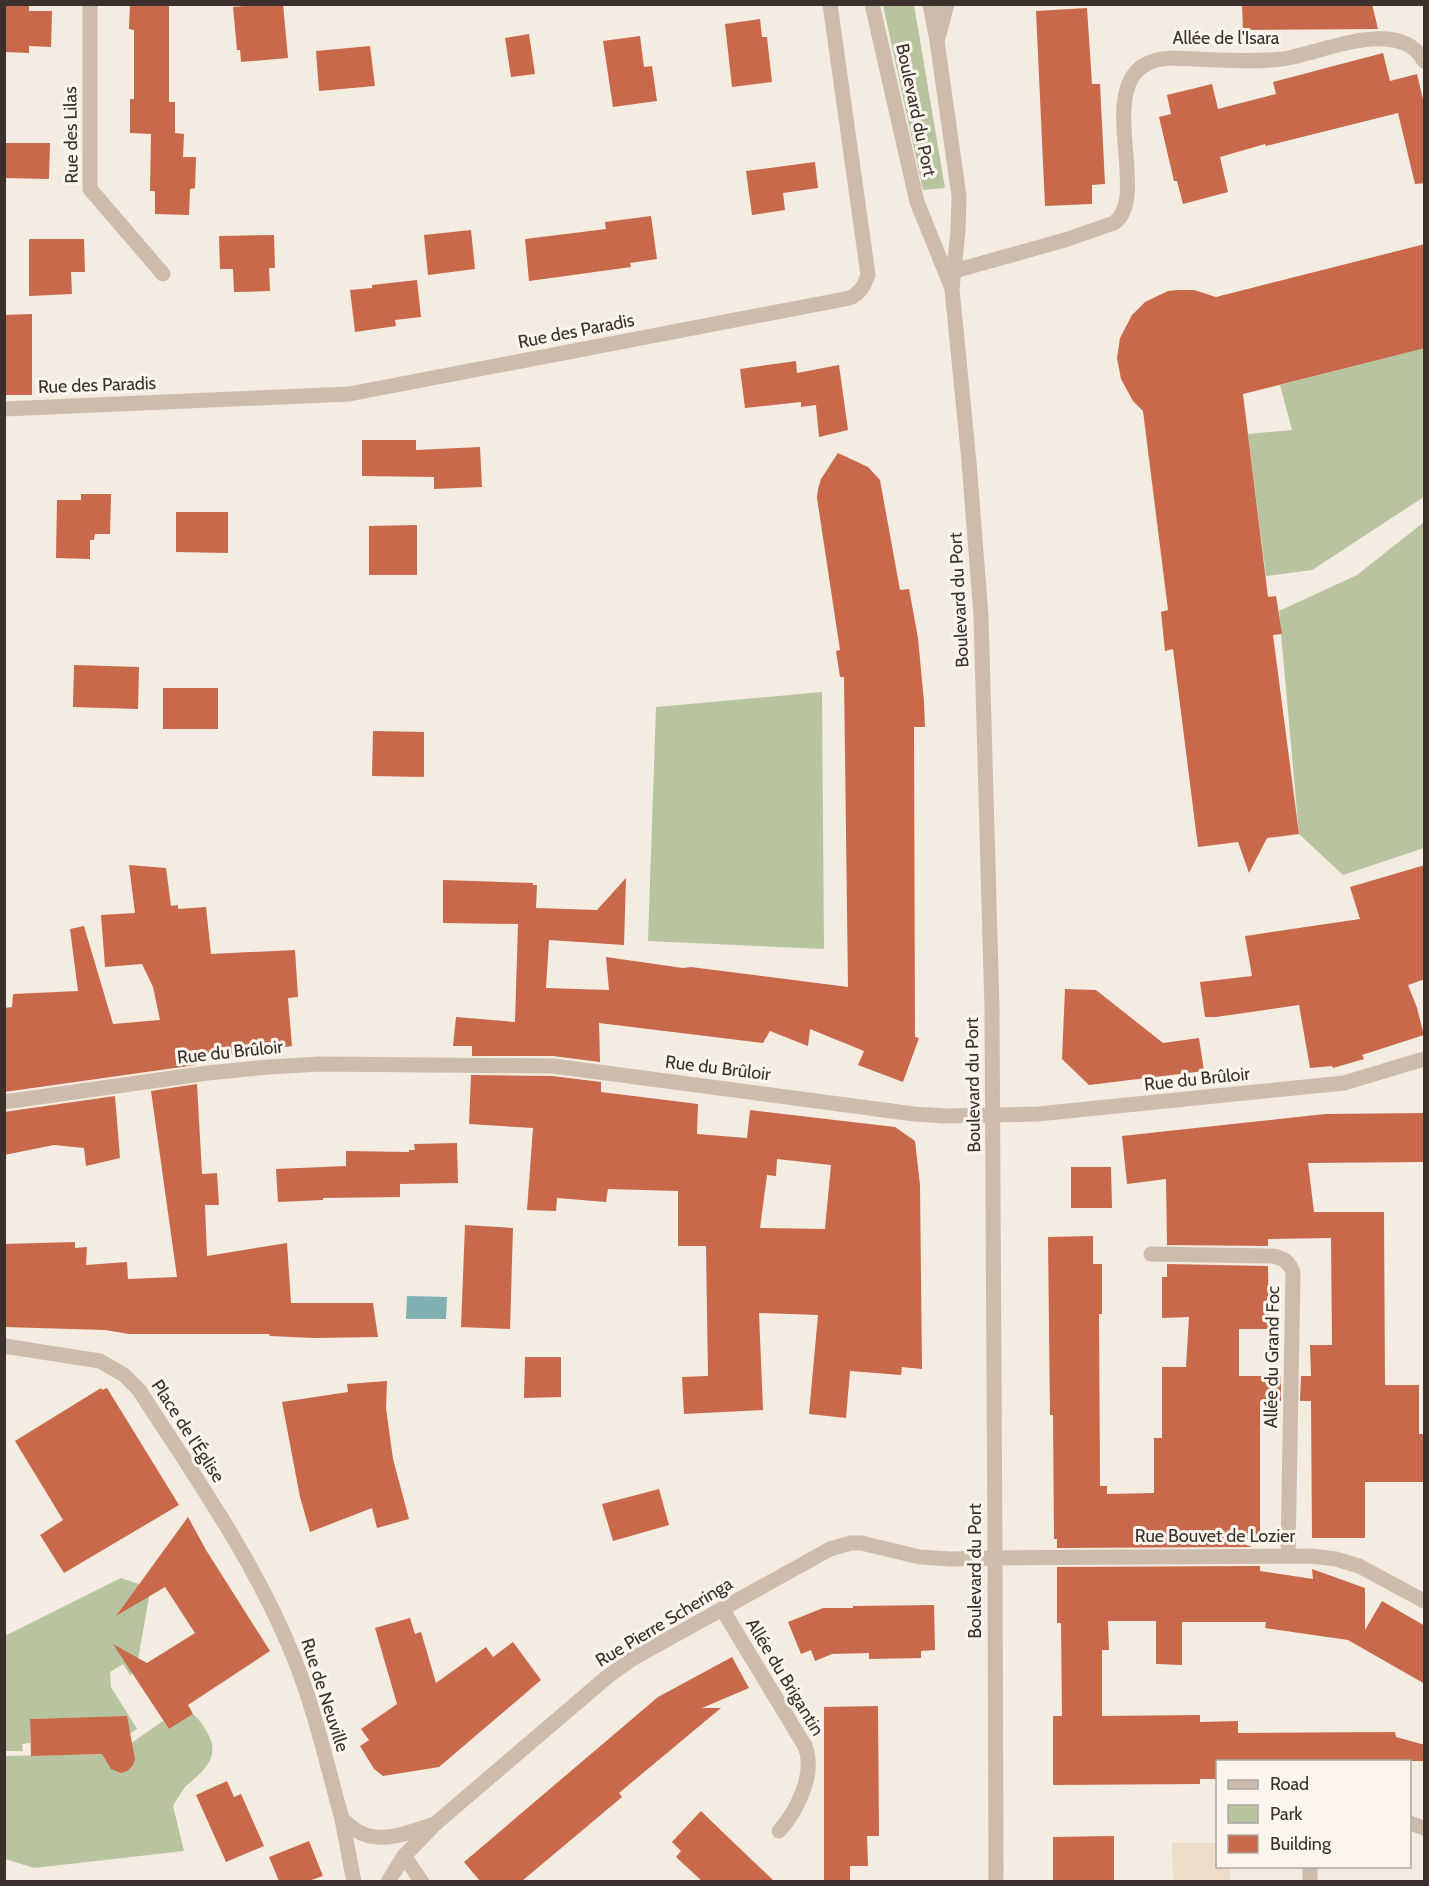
<svg xmlns="http://www.w3.org/2000/svg" width="1429" height="1886" font-family="Cabin,sans-serif">
<style>
.green{fill:#b8c4a0}
.plaza{fill:#ecdcc8}
.water{fill:#7fb0b2}
.building{fill:#c8694b;fill-rule:evenodd}
.lines{fill:none;stroke-linecap:round;stroke-linejoin:round}
.minor{stroke:#cdbbac;stroke-width:15}
.tertiary{stroke:#cdbbac;stroke-width:15}
.labels{text-anchor:middle;stroke-width:6;stroke-linejoin:round;paint-order:stroke}
.street-label{font-size:18px;fill:#3b302b;stroke:#fbf5ee}
</style>
<rect width="100%" height="100%" fill="#f4ebe1"/>
<path class="green" d="M 883,5 L 914,5 L 945,188 L 923,190 Z
M 1424,348 L 1424,497 L 1312,570 L 1266,576 L 1248,434 L 1292,430 L 1280,385 Z
M 1424,522 L 1424,848 L 1343,875 L 1299,834 L 1279,611 L 1357,575 Z
M 822,692 L 824,949 L 648,941 L 656,707 Z
M 121,1578 L 139,1584 L 149,1597 L 136,1671 L 130,1675 L 123,1664 L 110,1672 L 111,1687 L 137,1729 L 107,1748 L 106,1717 L 30,1719 L 30,1743 L 22,1744 L 23,1751 L 5,1751 L 5,1636 Z
M 193,1714 C 199,1719 203,1725 207,1732 C 222,1757 203,1771 186,1786 C 181,1792 177,1799 173,1806 L 184,1851 L 34,1868 L 5,1859 L 4,1756 L 108,1754 L 127,1746 L 163,1721 L 169,1729 Z"/>
<path class="plaza" d="M 1172,1843 L 1217,1843 L 1218,1866 L 1230,1867 L 1230,1881 L 1173,1881 Z"/>
<path class="water" d="M 407,1296 L 447,1297 L 446,1319 L 406,1319 Z"/>
<path class="building" d="M 4,4 L 29,4 L 29,11 L 52,11 L 51,47 L 29,46 L 29,53 L 4,52 Z
M 130,4 L 169,4 L 169,102 L 175,102 L 175,133 L 184,134 L 183,157 L 196,157 L 195,188 L 190,189 L 189,215 L 155,214 L 155,191 L 150,191 L 151,134 L 130,133 L 130,99 L 134,99 L 134,30 L 129,29 Z
M 266,4 L 283,4 L 288,58 L 241,62 L 240,50 L 237,50 L 233,7 Z
M 1242,4 L 1372,4 L 1378,29 L 1243,30 Z
M 1087,8 L 1092,84 L 1100,84 L 1105,184 L 1092,185 L 1092,204 L 1045,206 L 1036,11 Z
M 760,19 L 762,37 L 767,37 L 772,82 L 732,87 L 725,24 Z
M 529,34 L 535,74 L 511,77 L 505,38 Z
M 640,36 L 644,67 L 652,66 L 657,101 L 613,107 L 603,41 Z
M 370,46 L 375,86 L 319,91 L 316,51 Z
M 1383,53 L 1390,81 L 1417,74 L 1425,108 L 1425,183 L 1415,184 L 1398,113 L 1266,146 L 1265,144 L 1220,157 L 1228,192 L 1183,204 L 1177,181 L 1174,181 L 1159,117 L 1171,114 L 1167,95 L 1212,84 L 1218,109 L 1276,94 L 1273,82 Z
M 4,143 L 50,143 L 49,179 L 4,178 Z
M 815,162 L 818,188 L 783,193 L 785,210 L 752,215 L 746,171 Z
M 651,216 L 657,259 L 630,263 L 631,267 L 529,281 L 525,239 L 606,229 L 605,222 Z
M 471,230 L 475,269 L 428,275 L 424,235 Z
M 274,235 L 275,268 L 269,268 L 270,291 L 234,292 L 233,269 L 220,269 L 219,236 Z
M 29,239 L 84,239 L 85,272 L 71,272 L 72,294 L 29,296 Z
M 1425,244 L 1425,348 L 1243,394 L 1268,597 L 1276,596 L 1282,634 L 1273,635 L 1299,834 L 1267,838 L 1249,873 L 1238,842 L 1198,847 L 1173,649 L 1165,651 L 1161,612 L 1168,610 L 1143,411 L 1133,401 L 1121,379 L 1117,358 L 1120,338 L 1132,315 L 1145,302 L 1168,291 L 1178,290 L 1194,290 L 1216,297 Z
M 417,280 L 421,317 L 395,320 L 396,326 L 355,332 L 350,290 L 372,288 L 372,285 Z
M 32,314 L 32,395 L 4,395 L 4,315 Z
M 796,361 L 797,373 L 839,365 L 848,430 L 819,437 L 816,405 L 801,407 L 801,402 L 745,408 L 740,369 Z
M 362,440 L 416,440 L 416,450 L 480,447 L 482,487 L 434,489 L 434,477 L 362,476 Z
M 838,453 L 868,467 L 880,480 L 900,590 L 909,589 L 918,638 L 924,702 L 925,727 L 914,727 L 915,1037 L 919,1038 L 903,1082 L 858,1065 L 864,1051 L 810,1029 L 808,1046 L 770,1031 L 763,1043 L 599,1023 L 600,1062 L 553,1056 L 472,1056 L 472,1046 L 453,1046 L 456,1017 L 515,1022 L 518,924 L 443,923 L 443,880 L 533,883 L 533,885 L 537,885 L 536,908 L 597,910 L 626,878 L 624,945 L 549,940 L 546,988 L 609,990 L 606,957 L 683,968 L 691,967 L 848,987 L 844,677 L 840,677 L 836,651 L 840,650 L 817,498 L 818,489 L 821,479 Z
M 81,494 L 111,494 L 110,534 L 95,534 L 94,540 L 90,540 L 90,559 L 56,558 L 57,500 L 81,500 Z
M 176,512 L 228,512 L 228,553 L 176,552 Z
M 417,525 L 417,575 L 369,575 L 369,526 Z
M 74,665 L 139,667 L 138,709 L 73,707 Z
M 163,688 L 218,688 L 218,729 L 163,729 Z
M 373,731 L 424,732 L 424,777 L 372,776 Z
M 129,865 L 166,868 L 171,906 L 178,905 L 178,909 L 206,907 L 211,954 L 295,950 L 298,997 L 288,998 L 292,1046 L 195,1061 L 196,1065 L 4,1092 L 4,1008 L 12,1007 L 13,994 L 78,991 L 70,929 L 84,926 L 113,1024 L 160,1020 L 153,987 L 142,964 L 105,967 L 101,915 L 135,913 Z
M 1425,865 L 1425,979 L 1408,985 L 1417,1008 L 1424,1035 L 1362,1055 L 1364,1059 L 1333,1068 L 1332,1066 L 1310,1068 L 1299,1005 L 1216,1017 L 1205,1017 L 1200,982 L 1252,976 L 1245,936 L 1360,919 L 1350,887 Z
M 1065,989 L 1096,990 L 1163,1043 L 1199,1038 L 1204,1071 L 1089,1085 L 1062,1059 Z
M 471,1075 L 552,1076 L 601,1082 L 601,1092 L 698,1104 L 697,1134 L 747,1138 L 750,1110 L 895,1127 L 915,1141 L 920,1185 L 922,1369 L 902,1367 L 901,1375 L 850,1371 L 846,1418 L 809,1414 L 818,1315 L 759,1313 L 763,1410 L 684,1414 L 682,1377 L 708,1376 L 706,1246 L 678,1246 L 678,1191 L 608,1189 L 606,1202 L 557,1198 L 556,1211 L 527,1210 L 533,1128 L 469,1124 ZM 777,1159 L 831,1165 L 825,1229 L 760,1228 L 767,1175 L 776,1176 Z
M 197,1084 L 202,1174 L 217,1173 L 219,1205 L 205,1205 L 207,1256 L 287,1243 L 291,1303 L 373,1303 L 378,1337 L 314,1338 L 270,1336 L 269,1334 L 129,1334 L 105,1330 L 4,1327 L 4,1244 L 75,1242 L 75,1248 L 87,1247 L 86,1265 L 127,1262 L 128,1279 L 177,1277 L 151,1091 Z
M 115,1096 L 120,1158 L 86,1166 L 84,1148 L 54,1145 L 4,1155 L 4,1112 Z
M 1425,1113 L 1425,1162 L 1308,1163 L 1314,1212 L 1384,1212 L 1385,1385 L 1419,1385 L 1419,1434 L 1425,1434 L 1425,1482 L 1365,1482 L 1365,1538 L 1312,1538 L 1311,1401 L 1300,1401 L 1301,1376 L 1311,1376 L 1310,1345 L 1332,1345 L 1331,1238 L 1268,1239 L 1268,1246 L 1167,1245 L 1166,1179 L 1127,1184 L 1122,1136 L 1325,1114 Z
M 457,1143 L 458,1183 L 400,1184 L 400,1197 L 323,1198 L 323,1200 L 278,1202 L 276,1169 L 346,1166 L 346,1151 L 409,1152 L 409,1150 L 415,1150 L 414,1144 Z
M 1071,1167 L 1111,1167 L 1112,1208 L 1071,1208 Z
M 465,1225 L 513,1228 L 510,1329 L 461,1327 Z
M 1093,1236 L 1093,1264 L 1102,1264 L 1102,1314 L 1099,1314 L 1100,1486 L 1107,1486 L 1107,1494 L 1154,1493 L 1154,1438 L 1162,1438 L 1162,1367 L 1186,1367 L 1189,1317 L 1162,1318 L 1162,1277 L 1167,1277 L 1167,1264 L 1268,1266 L 1269,1329 L 1239,1329 L 1239,1376 L 1281,1376 L 1281,1401 L 1260,1401 L 1260,1539 L 1230,1539 L 1252,1547 L 1057,1548 L 1057,1539 L 1054,1539 L 1053,1415 L 1050,1415 L 1048,1237 Z
M 525,1357 L 561,1357 L 561,1397 L 524,1398 Z
M 387,1381 L 386,1408 L 393,1459 L 409,1519 L 377,1528 L 372,1508 L 310,1532 L 300,1497 L 282,1402 L 348,1392 L 347,1384 Z
M 101,1388 L 102,1390 L 107,1388 L 179,1505 L 64,1573 L 40,1535 L 63,1520 L 15,1441 Z
M 659,1489 L 669,1525 L 613,1541 L 602,1504 Z
M 188,1517 L 206,1550 L 270,1651 L 188,1705 L 193,1714 L 169,1729 L 113,1644 L 147,1663 L 195,1633 L 165,1587 L 116,1616 Z
M 1260,1566 L 1260,1571 L 1313,1579 L 1312,1569 L 1365,1588 L 1365,1630 L 1382,1601 L 1425,1626 L 1425,1684 L 1348,1640 L 1265,1628 L 1266,1622 L 1182,1622 L 1182,1665 L 1156,1664 L 1156,1621 L 1108,1621 L 1109,1650 L 1102,1650 L 1102,1716 L 1200,1715 L 1200,1722 L 1238,1721 L 1238,1733 L 1395,1732 L 1396,1737 L 1425,1745 L 1425,1761 L 1218,1761 L 1218,1779 L 1200,1779 L 1200,1784 L 1053,1785 L 1053,1716 L 1062,1716 L 1061,1623 L 1057,1623 L 1057,1567 Z
M 934,1605 L 935,1650 L 921,1651 L 921,1658 L 869,1659 L 869,1653 L 832,1654 L 815,1661 L 811,1650 L 801,1654 L 788,1622 L 823,1608 L 853,1608 L 853,1606 Z
M 410,1618 L 415,1634 L 421,1632 L 436,1683 L 486,1647 L 493,1657 L 513,1642 L 541,1680 L 439,1767 L 383,1776 L 374,1769 L 360,1746 L 369,1740 L 361,1729 L 397,1704 L 375,1628 Z
M 732,1657 L 749,1688 L 702,1708 L 721,1708 L 619,1793 L 622,1797 L 522,1881 L 480,1881 L 464,1862 L 658,1697 Z
M 878,1706 L 879,1836 L 867,1836 L 868,1866 L 850,1866 L 850,1881 L 824,1881 L 824,1707 Z
M 127,1716 L 135,1759 L 133,1765 L 127,1771 L 121,1773 L 111,1769 L 102,1754 L 31,1756 L 30,1719 Z
M 227,1781 L 234,1797 L 241,1794 L 264,1846 L 226,1862 L 196,1795 Z
M 701,1811 L 732,1841 L 774,1881 L 702,1881 L 676,1857 L 681,1851 L 672,1842 Z
M 1114,1836 L 1114,1881 L 1053,1881 L 1053,1837 Z
M 309,1841 L 323,1876 L 308,1881 L 279,1881 L 269,1857 Z"/>
<g class="lines">
<path class="minor" d="M 90,4 L 90,189 L 163,274
M 947,273 L 1065,240 L 1114,223 C 1155,194 1081,62 1171,58 C 1207,59 1245,63 1282,59 C 1320,54 1399,15 1424,61
M 4,409 L 349,394 L 850,298 C 861,292 864,286 868,275 L 830,4
M 993,1115 L 1038,1114 L 1344,1083 L 1424,1059
M 1151,1254 L 1271,1256 C 1282,1257 1290,1262 1293,1273 L 1288,1555
M 722,1609 L 805,1746 C 816,1773 797,1811 779,1831
M 342,1819 L 354,1882
M 1410,1823 L 1424,1828
M 404,1856 L 422,1882
M 388,1882 L 404,1856 L 435,1824
M 996,1882 L 995,1558 L 1311,1556 L 1336,1559 L 1359,1566 L 1424,1601
M 1310,1882 L 1310,1866"/>
<path class="tertiary" d="M 872,4 L 917,202 L 951,286
M 938,38 L 947,4
M 4,1102 L 208,1073 L 268,1067 L 320,1064 L 553,1066 L 914,1114 L 946,1116 L 993,1115
M 4,1346 L 100,1361 L 124,1375 L 139,1390 C 195,1477 255,1561 294,1658 C 315,1710 327,1765 342,1819 C 348,1824 354,1830 361,1833 C 385,1844 412,1831 435,1824 L 607,1677 L 632,1659 L 830,1549 L 851,1543 L 861,1543 L 920,1557 L 951,1559 L 995,1558 L 992,1009 L 981,616 L 969,462 L 952,289 L 958,231 L 959,196 L 937,41 L 930,4"/>
</g>
<g class="labels">
<g class="street-label">
<text x="1226" y="44">Allée de l'Isara</text>
<text transform="translate(916 110) rotate(78)" y="6">Boulevard du Port</text>
<text transform="translate(71 135) rotate(-91)" y="6">Rue des Lilas</text>
<text transform="translate(576 331) rotate(-11)" y="6">Rue des Paradis</text>
<text transform="translate(97 385) rotate(-2)" y="6">Rue des Paradis</text>
<text transform="translate(959 600) rotate(-93)" y="6">Boulevard du Port</text>
<text transform="translate(230 1052) rotate(-6)" y="6">Rue du Brûloir</text>
<text transform="translate(718 1068) rotate(7)" y="6">Rue du Brûloir</text>
<text transform="translate(1197 1079) rotate(-6)" y="6">Rue du Brûloir</text>
<text transform="translate(973 1085) rotate(-91)" y="6">Boulevard du Port</text>
<text transform="translate(1272 1357) rotate(-89)" y="6">Allée du Grand Foc</text>
<text transform="translate(188 1431) rotate(57)" y="6">Place de l'Église</text>
<text x="1215" y="1542">Rue Bouvet de Lozier</text>
<text transform="translate(975 1571) rotate(-90)" y="6">Boulevard du Port</text>
<text transform="translate(664 1622) rotate(-31)" y="6">Rue Pierre Scheringa</text>
<text transform="translate(785 1677) rotate(59)" y="6">Allée du Brigantin</text>
<text transform="translate(325 1695) rotate(72)" y="6">Rue de Neuville</text>
</g>
</g>
<rect width="1429" height="1886" fill="none" stroke="#3b302b" stroke-width="12"/>
<rect x="1216" y="1760" width="195" height="108" fill="#fbf5ee" stroke="#aea6a0" stroke-width="1.5"/>
<rect x="1228" y="1780" width="30" height="9" fill="#cdbbac" stroke="#aea6a0" stroke-width="1.5"/>
<text x="1270" y="1790" font-size="18" fill="#3b302b">Road</text>
<rect x="1228" y="1805" width="30" height="18" fill="#b8c4a0" stroke="#aea6a0" stroke-width="1.5"/>
<text x="1270" y="1820" font-size="18" fill="#3b302b">Park</text>
<rect x="1228" y="1835" width="30" height="18" fill="#c8694b" stroke="#aea6a0" stroke-width="1.5"/>
<text x="1270" y="1850" font-size="18" fill="#3b302b">Building</text>
</svg>
